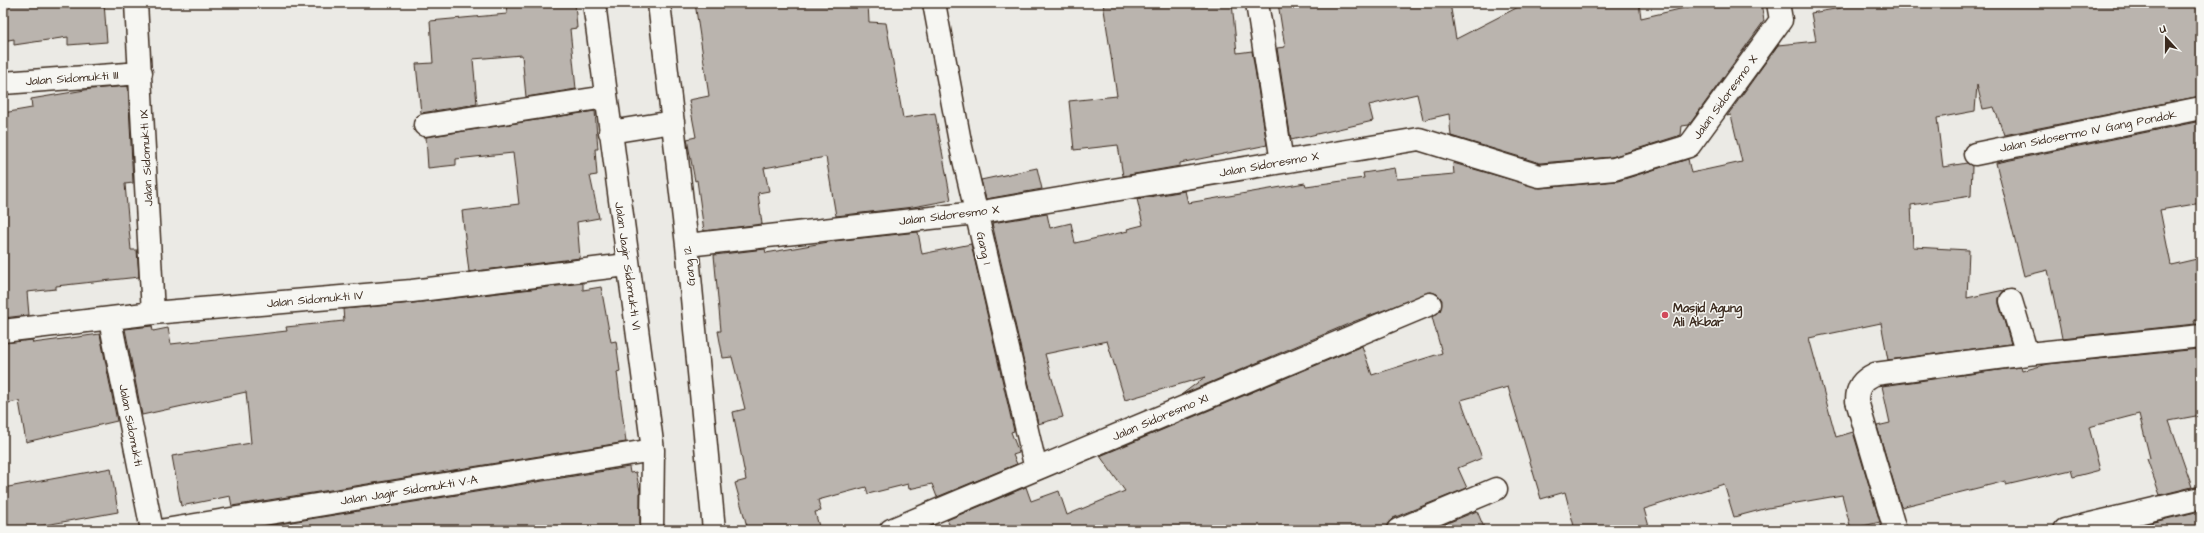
<svg xmlns="http://www.w3.org/2000/svg" width="2204" height="533" font-family="'Architects Daughter',sans-serif">
<style>
.building{fill:#bab4ae;stroke:#3b2a1e}
.lines{fill:none;stroke-linecap:round;stroke-linejoin:round}
.minor-casing{stroke:#3b2a1e;stroke-width:25}
.minor{stroke:#f6f6f2;stroke-width:22}
.poi-dot{fill:#d1495b;stroke:#f6f6f2;stroke-width:1.5}
.labels{text-anchor:middle;stroke-width:3;stroke-linejoin:round;paint-order:stroke}
.street-label{font-size:12px;fill:#3b2a1e;stroke:#f6f6f2}
.poi-label{font-size:12px;font-weight:bold;fill:#3b2a1e;stroke:#f6f6f2;text-anchor:start}
</style>
<rect width="100%" height="100%" fill="#ebeae5"/>
<filter id="ink" filterUnits="userSpaceOnUse"><feTurbulence type="fractalNoise" baseFrequency=".025" numOctaves="2"/><feDisplacementMap in="SourceGraphic" scale="8" xChannelSelector="R" yChannelSelector="G"/><feConvolveMatrix kernelMatrix="1 2 1 2 8 2 1 2 1" color-interpolation-filters="sRGB"/></filter>
<g filter="url(#ink)">
<path class="building" d="M 3,3 L 104,3 L 107,42 L 68,45 L 68,37 L 14,45 L 14,39 L 3,41 Z
M 506,3 L 575,3 L 577,28 L 570,29 L 576,89 L 526,97 L 522,55 L 473,59 L 477,104 L 421,113 L 416,64 L 433,63 L 430,21 L 507,14 Z
M 695,3 L 868,3 L 869,22 L 886,23 L 903,118 L 935,113 L 951,200 L 913,207 L 836,216 L 826,157 L 764,168 L 769,191 L 758,193 L 762,224 L 704,231 L 697,180 L 695,181 L 687,139 L 696,137 L 689,100 L 709,96 Z
M 1103,3 L 1232,3 L 1237,53 L 1252,51 L 1267,145 L 1180,163 L 1180,166 L 1123,176 L 1118,145 L 1074,150 L 1069,101 L 1117,96 Z
M 1278,3 L 1450,3 L 1456,39 L 1526,3 L 1639,3 L 1641,18 L 1706,3 L 1761,3 L 1764,21 L 1689,125 L 1682,126 L 1681,135 L 1612,157 L 1540,163 L 1451,136 L 1449,114 L 1423,120 L 1417,94 L 1369,105 L 1373,121 L 1291,140 L 1277,48 L 1285,47 Z
M 1840,3 L 2201,3 L 2201,96 L 2004,135 L 1994,107 L 1983,109 L 1977,85 L 1975,111 L 1937,118 L 1943,167 L 1967,163 L 1972,166 L 1971,196 L 1911,205 L 1913,247 L 1969,250 L 1967,298 L 2004,290 L 1999,298 L 1999,304 L 2011,344 L 1888,360 L 1881,323 L 1809,338 L 1836,437 L 1853,432 L 1880,522 L 1851,529 L 1842,495 L 1768,508 L 1734,517 L 1724,484 L 1644,509 L 1650,530 L 1575,530 L 1565,492 L 1541,499 L 1508,387 L 1461,400 L 1482,458 L 1458,468 L 1467,488 L 1393,518 L 1388,523 L 1386,530 L 952,530 L 947,520 L 1026,487 L 1031,501 L 1059,491 L 1067,515 L 1125,491 L 1100,456 L 1362,346 L 1372,375 L 1442,353 L 1432,317 L 1440,311 L 1442,300 L 1437,294 L 1431,292 L 1353,322 L 1181,395 L 1205,377 L 1125,400 L 1107,341 L 1045,354 L 1063,417 L 1038,424 L 992,223 L 1047,214 L 1050,228 L 1071,223 L 1075,243 L 1128,231 L 1127,229 L 1143,225 L 1137,199 L 1185,191 L 1188,203 L 1305,183 L 1306,186 L 1364,178 L 1363,173 L 1395,168 L 1397,179 L 1454,174 L 1453,163 L 1540,188 L 1618,181 L 1688,159 L 1691,173 L 1742,162 L 1731,115 L 1727,116 L 1778,45 L 1816,41 L 1811,13 L 1841,8 Z
M 128,86 L 133,183 L 125,184 L 131,250 L 137,250 L 139,277 L 56,286 L 56,289 L 27,292 L 29,315 L 3,318 L 3,113 L 32,108 L 31,99 L 91,89 Z
M 595,111 L 598,149 L 595,149 L 597,175 L 590,176 L 599,218 L 577,222 L 580,258 L 469,272 L 462,211 L 519,204 L 513,153 L 456,159 L 456,165 L 428,168 L 426,137 Z
M 2201,121 L 2201,203 L 2160,210 L 2171,265 L 2201,258 L 2201,319 L 2194,321 L 2195,324 L 2062,338 L 2048,270 L 2024,276 L 1996,163 Z
M 1037,168 L 1042,189 L 986,199 L 981,180 Z
M 918,232 L 922,254 L 971,244 L 1014,431 L 1011,432 L 1019,453 L 1013,455 L 1017,464 L 937,497 L 932,484 L 909,489 L 908,484 L 868,494 L 866,487 L 818,500 L 821,511 L 815,512 L 820,530 L 748,530 L 735,483 L 746,480 L 733,412 L 745,409 L 732,357 L 723,358 L 718,331 L 721,331 L 714,255 L 765,249 L 766,253 L 834,241 Z
M 583,283 L 583,290 L 601,287 L 611,342 L 616,341 L 620,371 L 617,372 L 626,442 L 232,506 L 230,496 L 181,506 L 172,456 L 251,443 L 246,392 L 142,415 L 125,329 L 152,326 L 153,331 L 168,328 L 171,344 L 287,331 L 286,327 L 344,321 L 343,309 L 413,303 Z
M 100,334 L 117,421 L 26,442 L 19,401 L 3,404 L 3,343 L 32,340 L 33,343 Z
M 2199,349 L 2201,415 L 2169,421 L 2192,487 L 2160,495 L 2147,459 L 2150,458 L 2139,414 L 2089,427 L 2100,470 L 2073,477 L 2071,470 L 2006,485 L 2006,481 L 1901,507 L 1877,426 L 1890,423 L 1882,386 L 2021,367 L 2022,371 L 2048,364 Z
M 629,467 L 630,473 L 636,472 L 640,491 L 640,530 L 242,530 Z
M 111,468 L 118,512 L 40,526 L 41,530 L 3,530 L 3,488 Z
M 1477,511 L 1485,530 L 1430,530 Z
M 2200,511 L 2201,530 L 2120,530 Z"/>
<g class="lines">
<g class="minor-casing">
<path id="minor" d="M 136,3 L 153,313
M 594,3 L 653,450 L 652,530
M 659,3 L 687,245 L 714,530
M 934,3 L 961,147 L 1036,469
M 1257,3 L 1282,162
M 3,83 L 141,73
M 425,125 L 606,97
M 610,132 L 673,122
M 1975,154 L 2201,108
M 687,245 L 976,213 L 1419,139 L 1539,176 L 1614,169 L 1689,146 L 1781,20 L 1778,3
M 110,320 L 152,530
M 3,331 L 153,313 L 412,291 L 627,265
M 2027,354 L 2201,336
M 165,530 L 653,450
M 891,530 L 1430,304
M 1398,530 L 1496,489
M 1895,530 L 1857,401 C 1857,387 1862,380 1875,374 L 2027,354 L 2011,301
M 2065,530 L 2201,498"/>
</g>
<use href="#minor" class="minor"/>
</g>
</g>
<circle class="poi-dot" cx="1665" cy="315" r="4"/>
<g class="labels">
<g class="street-label">
<text transform="translate(72 78) rotate(-4)" y="4">Jalan Sidomukti III</text>
<text transform="translate(1725 97) rotate(-54)" y="4">Jalan Sidoresmo X</text>
<text transform="translate(2088 131) rotate(-11)" y="4">Jalan Sidosermo IV Gang Pondok</text>
<text transform="translate(146 158) rotate(-93)" y="4">Jalan Sidomukti IX</text>
<text transform="translate(1269 164) rotate(-10)" y="4">Jalan Sidoresmo X</text>
<text transform="translate(949 215) rotate(-7)" y="4">Jalan Sidoresmo X</text>
<text transform="translate(984 248) rotate(77)" y="4">Gang 1</text>
<text transform="translate(628 266) rotate(82)" y="4">Jalan Jagir Sidomukti VI</text>
<text transform="translate(689 266) rotate(-96)" y="4">Gang 12</text>
<text transform="translate(315 299) rotate(-5)" y="4">Jalan Sidomukti IV</text>
<text transform="translate(1160 417) rotate(-23)" y="4">Jalan Sidoresmo XI</text>
<text transform="translate(131 425) rotate(79)" y="4">Jalan Sidomukti</text>
<text transform="translate(409 490) rotate(-9)" y="4">Jalan Jagir Sidomukti V-A</text>
</g>
<g class="poi-label">
<text x="1673" y="312">Masjid Agung<tspan x="1673" dy="14">Ali Akbar</tspan></text>
</g>
</g>
<rect width="2204" height="533" fill="none" stroke="#f6f6f2" stroke-width="16"/>
<rect x="8" y="8" width="2188" height="517" fill="none" stroke="#3b2a1e" stroke-width="1.5" filter="url(#ink)"/>
<g transform="translate(2166 38) rotate(339)" stroke="#f6f6f2" stroke-width="3" paint-order="stroke">
<path d="M0-3L7 15L0 10L-7 15Z" fill="#3b2a1e"/>
<text y="-6" font-size="11" font-weight="bold" text-anchor="middle" fill="#3b2a1e">U</text>
</g>
</svg>
